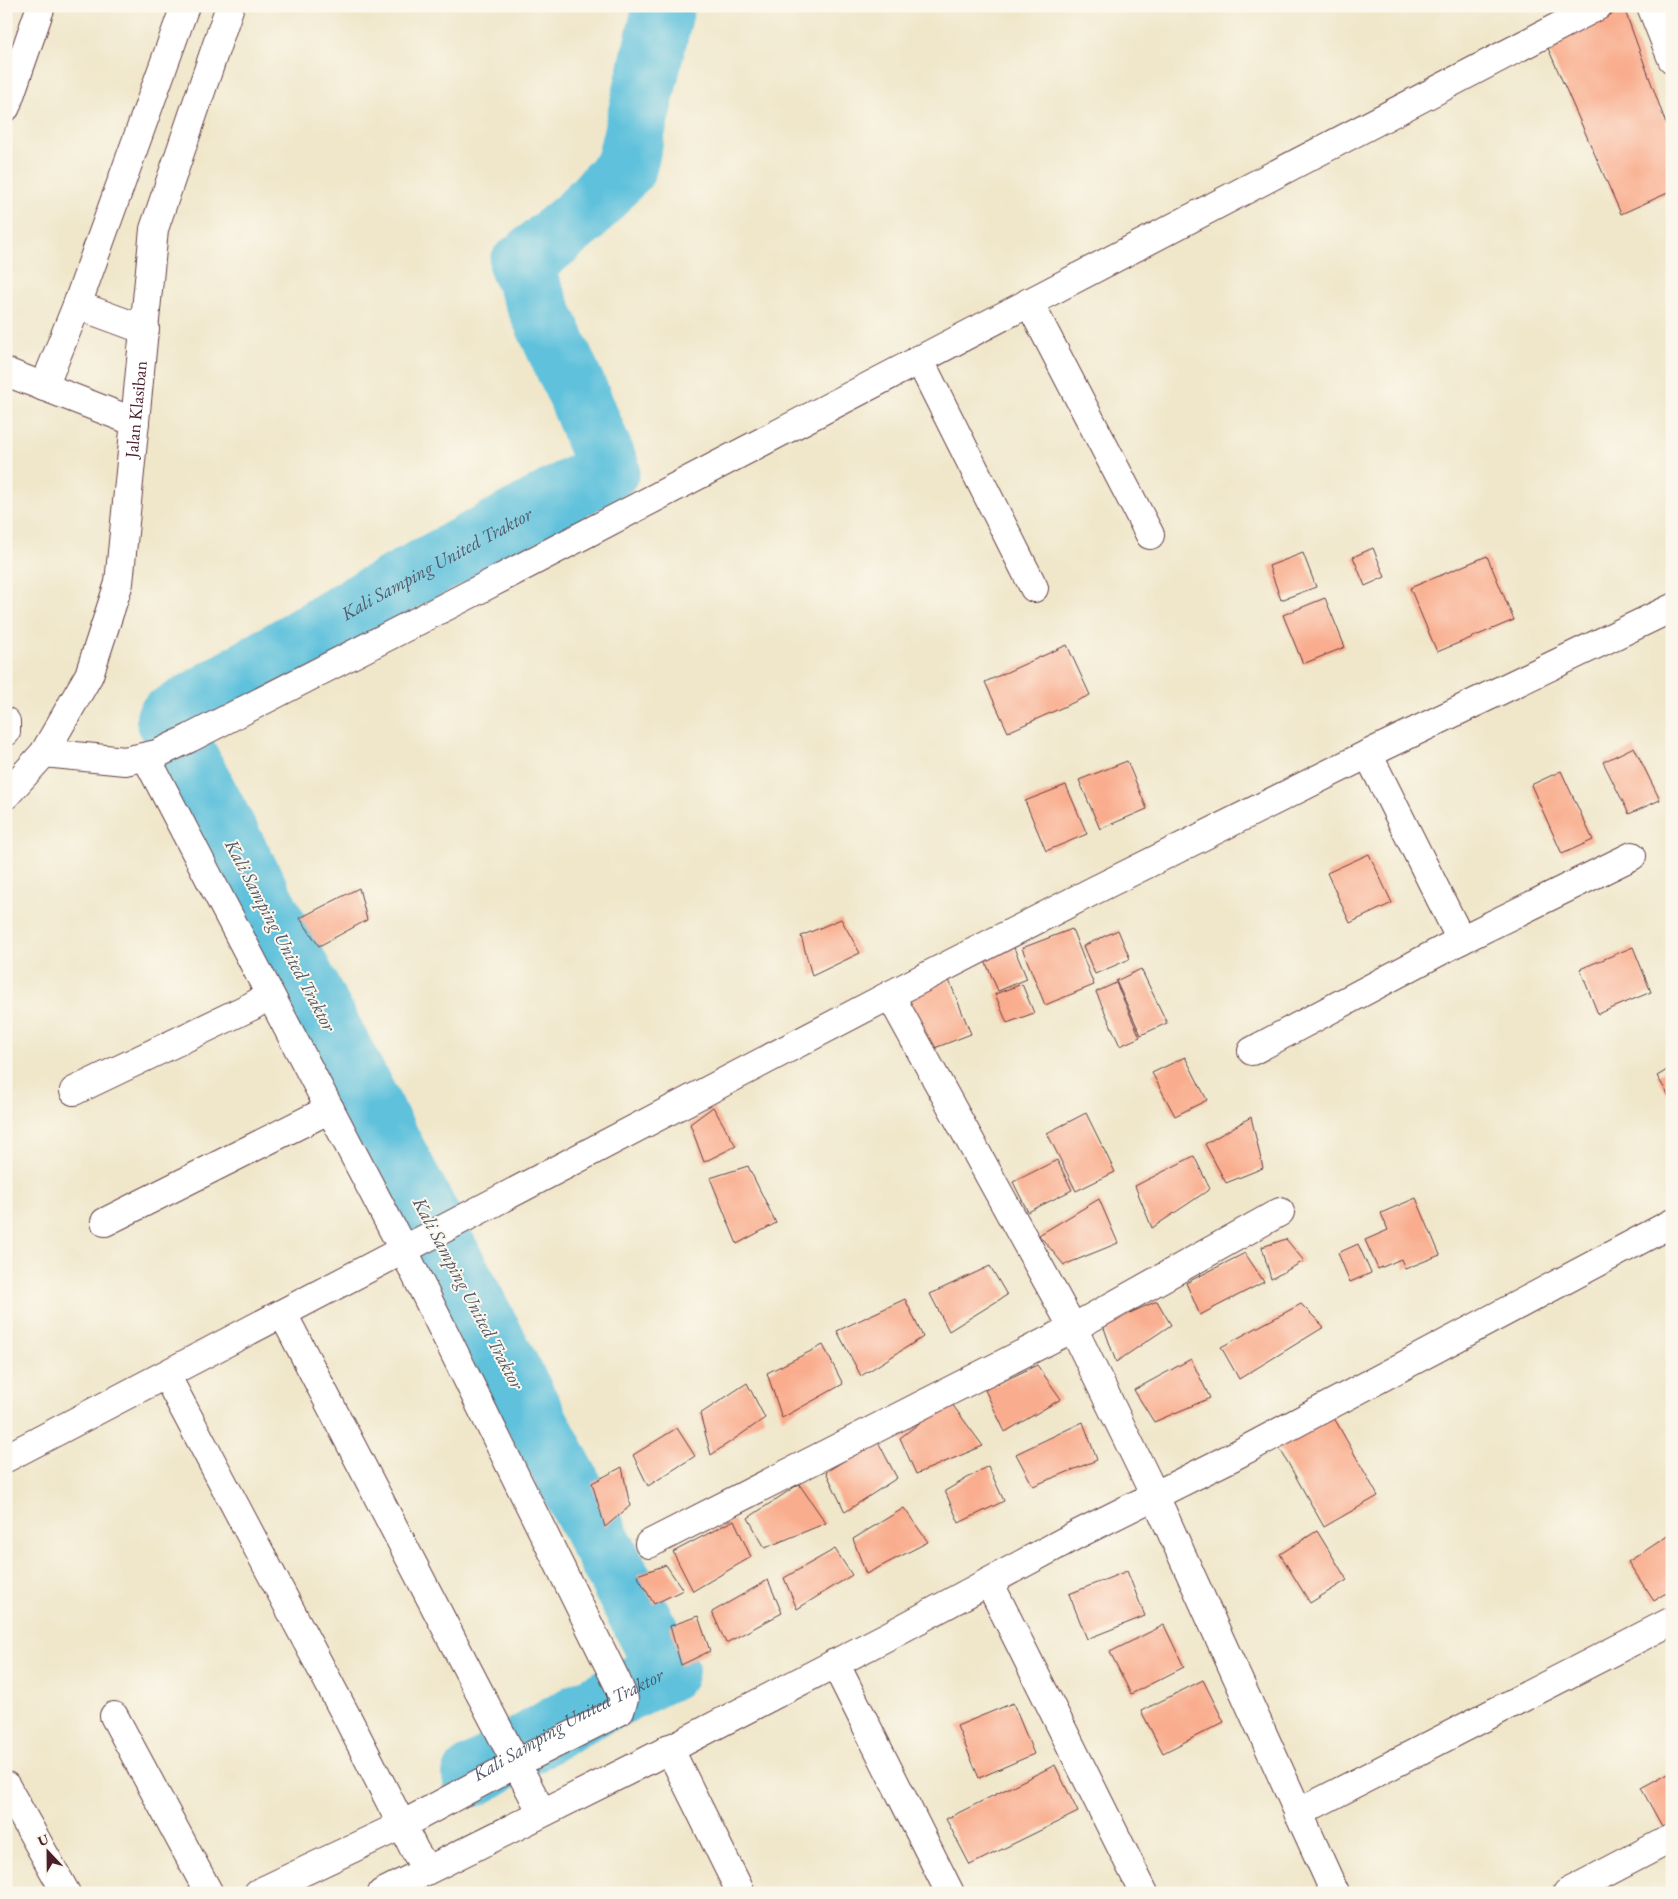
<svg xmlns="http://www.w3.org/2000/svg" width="1678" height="1899" font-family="'EB Garamond',serif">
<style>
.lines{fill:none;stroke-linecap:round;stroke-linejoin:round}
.river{stroke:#5ec1dc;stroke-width:62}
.building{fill:#f9ad8e}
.minor-casing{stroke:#633d43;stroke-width:30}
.minor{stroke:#fff;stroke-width:28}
.labels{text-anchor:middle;stroke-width:4;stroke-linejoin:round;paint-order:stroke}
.street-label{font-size:18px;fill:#4a1f2b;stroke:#fbf7ec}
.water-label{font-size:19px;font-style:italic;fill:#515869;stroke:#fbf7ec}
</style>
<rect width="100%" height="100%" fill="#fbf7ec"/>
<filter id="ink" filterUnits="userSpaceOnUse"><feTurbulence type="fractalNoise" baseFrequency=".02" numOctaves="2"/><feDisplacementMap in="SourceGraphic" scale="10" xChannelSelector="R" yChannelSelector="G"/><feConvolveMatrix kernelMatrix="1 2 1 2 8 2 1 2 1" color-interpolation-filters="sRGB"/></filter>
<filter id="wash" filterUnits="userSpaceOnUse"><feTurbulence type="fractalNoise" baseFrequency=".0096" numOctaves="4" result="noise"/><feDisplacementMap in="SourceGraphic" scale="20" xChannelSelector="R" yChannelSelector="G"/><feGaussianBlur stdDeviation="1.12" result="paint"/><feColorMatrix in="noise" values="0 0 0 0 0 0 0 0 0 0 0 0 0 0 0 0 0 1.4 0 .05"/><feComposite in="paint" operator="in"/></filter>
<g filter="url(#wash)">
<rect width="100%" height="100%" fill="#f0e7cb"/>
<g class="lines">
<path class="river" id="s1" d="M 473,1776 L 579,1714 L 668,1670 L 167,719 L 366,601 L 609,469 L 579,396 L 520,266 L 580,217 L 626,167 L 664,6"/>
</g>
<g id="blocks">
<path class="building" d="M 1624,8 L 1672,140 L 1672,191 L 1621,214 L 1547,46 Z
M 1373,548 L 1385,577 L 1365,586 L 1353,557 Z
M 1303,553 L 1316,587 L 1281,600 L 1269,566 Z
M 1487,556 L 1514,620 L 1437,652 L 1410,588 Z
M 1325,598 L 1345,647 L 1303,664 L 1283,615 Z
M 1067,645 L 1090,695 L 1008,732 L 985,682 Z
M 1634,747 L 1660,800 L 1629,814 L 1603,762 Z
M 1127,761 L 1147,809 L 1100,829 L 1079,780 Z
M 1561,771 L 1593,840 L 1562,854 L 1531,785 Z
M 1066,785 L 1087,834 L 1046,851 L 1025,801 Z
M 1369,854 L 1392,903 L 1350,923 L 1327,873 Z
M 359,888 L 367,920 L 319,946 L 300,918 Z
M 841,919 L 860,953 L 812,976 L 801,936 Z
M 1072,929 L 1094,985 L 1045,1005 L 1022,948 Z
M 1118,930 L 1130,959 L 1095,974 L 1083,946 Z
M 1012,943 L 1027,979 L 998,991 L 983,956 Z
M 1633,947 L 1651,992 L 1598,1014 L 1580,969 Z
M 1141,969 L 1167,1023 L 1141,1035 L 1116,981 Z
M 949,980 L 971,1034 L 927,1051 L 905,998 Z
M 1116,983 L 1140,1037 L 1120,1046 L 1096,992 Z
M 1022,984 L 1034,1013 L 1007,1023 L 995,994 Z
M 1185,1057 L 1207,1100 L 1175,1116 L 1152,1073 Z
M 1672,1067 L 1672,1101 L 1657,1076 Z
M 713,1107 L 736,1146 L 704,1162 L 690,1124 Z
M 1086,1113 L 1115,1172 L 1076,1191 L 1047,1133 Z
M 1251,1117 L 1263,1168 L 1226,1183 L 1205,1144 Z
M 1194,1156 L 1210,1189 L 1152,1228 L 1135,1186 Z
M 1057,1160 L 1072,1190 L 1028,1212 L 1013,1182 Z
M 748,1166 L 776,1223 L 737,1244 L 710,1178 Z
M 1416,1198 L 1440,1255 L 1405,1269 L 1401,1259 L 1378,1269 L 1365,1240 L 1388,1230 L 1381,1213 Z
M 1099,1199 L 1118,1243 L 1064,1265 L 1039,1235 Z
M 1286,1239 L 1304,1261 L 1271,1279 L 1262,1247 Z
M 1358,1244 L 1371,1273 L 1350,1282 L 1338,1253 Z
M 1245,1253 L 1264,1282 L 1200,1315 L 1186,1283 Z
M 990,1266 L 1007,1295 L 949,1331 L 930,1294 Z
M 905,1299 L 923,1337 L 861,1376 L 837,1331 Z
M 1157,1301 L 1171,1325 L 1116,1362 L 1103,1325 Z
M 1301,1304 L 1324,1327 L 1239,1379 L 1221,1347 Z
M 823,1345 L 843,1384 L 782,1418 L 767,1373 Z
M 1191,1359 L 1210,1398 L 1154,1422 L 1134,1390 Z
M 1037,1365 L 1061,1399 L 1005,1432 L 985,1390 Z
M 747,1383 L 765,1418 L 711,1455 L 700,1414 Z
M 949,1400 L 983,1446 L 916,1474 L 900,1438 Z
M 1333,1416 L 1378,1496 L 1324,1527 L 1279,1447 Z
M 1083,1422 L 1097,1460 L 1033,1486 L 1016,1454 Z
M 677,1428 L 695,1456 L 648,1486 L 633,1455 Z
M 877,1440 L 897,1478 L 845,1512 L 826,1472 Z
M 988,1466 L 1004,1501 L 959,1523 L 945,1491 Z
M 622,1467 L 630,1506 L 605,1527 L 592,1483 Z
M 799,1484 L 826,1523 L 765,1548 L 748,1518 Z
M 904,1508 L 928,1542 L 866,1574 L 853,1539 Z
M 734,1520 L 751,1557 L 693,1591 L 673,1552 Z
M 1317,1531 L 1347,1580 L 1310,1603 L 1280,1554 Z
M 1672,1533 L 1672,1590 L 1654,1601 L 1628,1562 Z
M 835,1549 L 852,1575 L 797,1609 L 784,1578 Z
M 666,1565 L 683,1590 L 654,1604 L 637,1575 Z
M 1127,1571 L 1145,1616 L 1087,1639 L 1069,1594 Z
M 768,1580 L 782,1613 L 726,1643 L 712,1612 Z
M 698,1616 L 710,1651 L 681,1665 L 670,1626 Z
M 1164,1625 L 1184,1667 L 1131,1694 L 1110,1652 Z
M 1203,1680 L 1224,1722 L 1163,1753 L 1141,1711 Z
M 1013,1703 L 1034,1754 L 979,1778 L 957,1726 Z
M 1055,1765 L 1078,1812 L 970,1865 L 946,1819 Z
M 1672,1771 L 1672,1823 L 1663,1828 L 1641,1788 Z"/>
</g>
</g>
<g filter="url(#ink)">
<use href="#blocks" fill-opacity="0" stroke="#633d43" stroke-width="1"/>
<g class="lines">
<g class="minor-casing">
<g id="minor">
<path d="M 1651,6 L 1672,59"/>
<path d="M 6,107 L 41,6"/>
<path d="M 1029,302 L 1150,535"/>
<path d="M 77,305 L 185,6"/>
<path d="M 919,359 L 1034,588"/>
<path d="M 6,372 L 135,422"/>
<path d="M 44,387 L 77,305 L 145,330"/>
<path d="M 6,722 L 6,732"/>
<path d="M 44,753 L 125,761 L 157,754 L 190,738 L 480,589 L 1598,6"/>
<path d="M 1368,754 L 1461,940"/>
<path d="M 146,757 L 404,1251 L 617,1682 L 624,1699 L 620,1711 L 517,1763 L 402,1825 L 258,1893"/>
<path id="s2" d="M 6,795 L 44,753 L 89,675 L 119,583 L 154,229 L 230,6"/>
<path d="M 890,995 L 1073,1328 L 1155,1496 L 1335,1893"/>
<path d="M 1252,1051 L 1461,940 L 1632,856"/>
<path d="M 74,1091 L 252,1006 L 270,995"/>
<path d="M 105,1222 L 330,1109"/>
<path d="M 283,1314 L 542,1813"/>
<path d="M 166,1375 L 349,1721 L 415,1851 L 427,1870"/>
<path d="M 6,1458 L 890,995 L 1093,891 L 1368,754 L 1672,608"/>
<path d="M 649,1544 L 1073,1328 L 1280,1212"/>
<path d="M 989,1582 L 1144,1893"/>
<path d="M 835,1663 L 950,1893"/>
<path d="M 114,1716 L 209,1893"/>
<path d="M 669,1748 L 741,1893"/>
<path d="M 6,1786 L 66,1893"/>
<path d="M 1298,1813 L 1672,1621"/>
<path d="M 382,1893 L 631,1769 L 890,1635 L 1076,1535 L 1234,1456 L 1672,1223"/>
<path d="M 1567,1893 L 1672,1838"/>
</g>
</g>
<use href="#minor" class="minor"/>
</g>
</g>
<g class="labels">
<g class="street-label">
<text dy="6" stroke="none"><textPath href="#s2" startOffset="418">Jalan Klasiban</textPath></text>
</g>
<g class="water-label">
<text dy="7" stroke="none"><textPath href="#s1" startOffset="1608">Kali Samping United Traktor</textPath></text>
<text transform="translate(281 935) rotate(62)" y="7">Kali Samping United Traktor</text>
<text transform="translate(469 1293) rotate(62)" y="7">Kali Samping United Traktor</text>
<text dy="7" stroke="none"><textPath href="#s1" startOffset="108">Kali Samping United Traktor</textPath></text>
</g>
</g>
<rect width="1678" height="1899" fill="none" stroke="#fbf7ec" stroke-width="25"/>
<g transform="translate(48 1852) rotate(338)" stroke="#fbf7ec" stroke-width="4" paint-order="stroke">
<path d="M0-4L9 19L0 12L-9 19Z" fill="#4a1f2b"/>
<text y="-8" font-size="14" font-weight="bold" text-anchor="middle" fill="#4a1f2b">U</text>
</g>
</svg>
